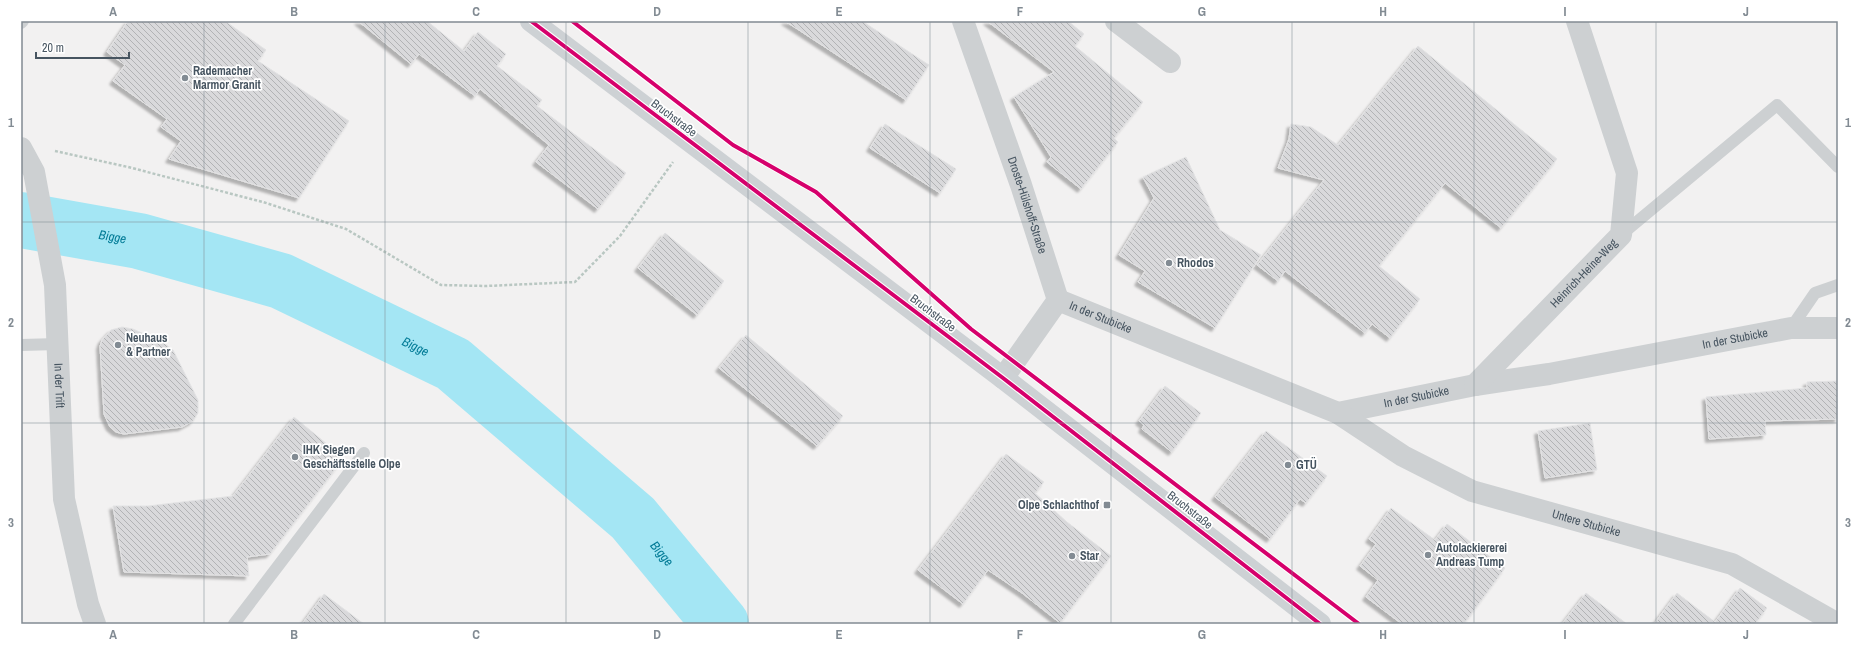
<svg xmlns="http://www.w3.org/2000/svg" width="1859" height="645" font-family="'Archivo Narrow',sans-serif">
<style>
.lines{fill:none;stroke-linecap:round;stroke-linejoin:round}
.river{stroke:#a4e6f4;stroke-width:56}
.building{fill:url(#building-back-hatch);stroke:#e3e3e4;filter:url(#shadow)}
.path{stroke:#b9c7c2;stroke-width:2.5;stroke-dasharray:3 2;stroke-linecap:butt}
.lane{stroke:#cdd0d2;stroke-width:12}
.street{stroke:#cdd0d2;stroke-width:22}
.secondary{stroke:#cdd1d4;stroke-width:22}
.cycleway-casing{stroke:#fff;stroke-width:6}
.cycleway{stroke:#d6006c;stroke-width:4}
.grid{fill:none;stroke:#828b93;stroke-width:1;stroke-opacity:0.55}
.poi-dot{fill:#828b93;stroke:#fff;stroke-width:1.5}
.labels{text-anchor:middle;stroke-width:3.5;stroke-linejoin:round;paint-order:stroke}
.poi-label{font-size:12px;font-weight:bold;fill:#465460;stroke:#fff;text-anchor:start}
.street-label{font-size:12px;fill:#465460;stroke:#fff}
.water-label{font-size:13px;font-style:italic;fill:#037c97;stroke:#fff}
.neatline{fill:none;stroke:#828b93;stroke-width:1.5}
.grid-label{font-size:13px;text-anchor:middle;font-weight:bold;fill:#828b93}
</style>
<defs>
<pattern id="building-back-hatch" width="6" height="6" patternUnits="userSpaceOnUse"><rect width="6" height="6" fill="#d9d9db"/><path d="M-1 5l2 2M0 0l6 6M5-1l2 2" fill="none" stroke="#b2b3b5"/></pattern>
<filter id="shadow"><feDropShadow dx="-3.5" dy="3.5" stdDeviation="1" flood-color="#0004"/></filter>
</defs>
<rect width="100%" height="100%" fill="#f2f1f1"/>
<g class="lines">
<path class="river" id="s1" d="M 21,220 L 139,241 L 281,281 L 453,364 L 633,518 L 721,624"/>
</g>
<path class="building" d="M 128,21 L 225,21 L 266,50 L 258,61 L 349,121 L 299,198 L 169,159 L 181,141 L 161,127 L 167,119 L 113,81 L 125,65 L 107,52 Z
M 358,21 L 427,21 L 464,51 L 478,32 L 506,54 L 497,66 L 542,100 L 537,106 L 626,173 L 598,209 L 536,162 L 549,145 L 480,89 L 475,96 L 419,54 L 411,64 Z
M 785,21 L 862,21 L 929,65 L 906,100 Z
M 987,21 L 1068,21 L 1084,34 L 1075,46 L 1143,102 L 1114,138 L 1118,142 L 1081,189 L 1047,162 L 1051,157 L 1014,97 L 1054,72 Z
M 1418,46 L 1557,159 L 1501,228 L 1445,183 L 1379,266 L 1420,299 L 1390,338 L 1372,324 L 1365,333 L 1285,271 L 1278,281 L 1257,265 L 1324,180 L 1278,168 L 1289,139 L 1291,124 L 1311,127 L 1338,145 Z
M 885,124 L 956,169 L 940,193 L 870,148 Z
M 1186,157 L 1220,230 L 1261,255 L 1215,328 L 1138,282 L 1145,271 L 1119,255 L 1154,198 L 1143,177 Z
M 665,233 L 724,281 L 697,315 L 638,268 Z
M 122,327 L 133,329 L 164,343 L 173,350 L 198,400 L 198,413 L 193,421 L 182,427 L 124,434 L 116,432 L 110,427 L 104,414 L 100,346 L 102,340 L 111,330 Z
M 746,335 L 843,416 L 817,446 L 719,368 Z
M 1838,381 L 1838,419 L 1765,421 L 1766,435 L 1709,439 L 1706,397 L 1807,388 L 1807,382 Z
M 1165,386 L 1201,413 L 1172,452 L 1142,429 L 1144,425 L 1139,421 Z
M 294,417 L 344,458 L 270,554 L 247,557 L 249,576 L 124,572 L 113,506 L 148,506 L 233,496 Z
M 1590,423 L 1597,470 L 1545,478 L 1538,431 Z
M 1266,431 L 1327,476 L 1306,503 L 1300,499 L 1270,539 L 1215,497 Z
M 1006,454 L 1044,482 L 1035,493 L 1067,522 L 1111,556 L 1060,623 L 1022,593 L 988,570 L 963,604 L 918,570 Z
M 1391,508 L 1435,540 L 1447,524 L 1505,568 L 1464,624 L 1402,624 L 1366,597 L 1378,580 L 1360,566 L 1376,544 L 1369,539 Z
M 1740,588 L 1767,608 L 1755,624 L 1654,624 L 1677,593 L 1715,622 Z
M 1586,593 L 1627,624 L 1562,624 Z
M 324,594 L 364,624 L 302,624 Z"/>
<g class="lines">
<path class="path" d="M 55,151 L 128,167 L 263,202 L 346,229 L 441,285 L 486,286 L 575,282 L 620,236 L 673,162"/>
<path class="lane" d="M 21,23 L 23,21
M 1621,235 L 1777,105 L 1838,167
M 1791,328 L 1815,293 L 1838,285
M 21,345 L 58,344
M 234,624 L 364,453"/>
<g class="street">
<path id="s2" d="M 963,21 L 1021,185 L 1058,300 L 1003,378"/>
<path d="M 1116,21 L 1170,62"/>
<path id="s3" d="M 21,148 L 34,172 L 55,285 L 64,499 L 88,604 L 95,624"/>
<path id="s4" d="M 1058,300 L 1338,413 L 1475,385 L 1549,374 L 1791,328 L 1838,328"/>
<path id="s5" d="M 1475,385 L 1621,235 L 1627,173 L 1577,21"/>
<path id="s6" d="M 1338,413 L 1403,456 L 1472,491 L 1732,564 L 1838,624"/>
</g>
<path class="secondary" d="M 531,21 L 1003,378 L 1320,624"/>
<g class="cycleway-casing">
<path id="cycleway" d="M 531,21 L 1003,378 L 1320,624
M 572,21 L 733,145 L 816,192 L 971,329 L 1359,624"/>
</g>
<use href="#cycleway" class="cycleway"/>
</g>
<path class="grid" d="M 204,21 L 204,624M 385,21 L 385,624M 566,21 L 566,624M 748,21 L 748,624M 930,21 L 930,624M 1111,21 L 1111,624M 1292,21 L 1292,624M 1474,21 L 1474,624M 1656,21 L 1656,624M 21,222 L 1838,222M 21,423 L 1838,423"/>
<g class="poi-dot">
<circle cx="185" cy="78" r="4"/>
<circle cx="1169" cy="263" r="4"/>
<circle cx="118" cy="345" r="4"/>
<circle cx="295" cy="457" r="4"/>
<circle cx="1288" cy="465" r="4"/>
<rect x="1103" y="501" width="8" height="8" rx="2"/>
<circle cx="1428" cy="555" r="4"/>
<circle cx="1072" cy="556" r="4"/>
</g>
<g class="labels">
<g class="poi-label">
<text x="193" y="75">Rademacher<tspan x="193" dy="14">Marmor Granit</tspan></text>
<text x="1177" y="267">Rhodos</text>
<text x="126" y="342">Neuhaus<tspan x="126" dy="14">&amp; Partner</tspan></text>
<text x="303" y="454">IHK Siegen<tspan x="303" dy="14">Geschäftsstelle Olpe</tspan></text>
<text x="1296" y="469">GTÜ</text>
<text x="1099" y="509" text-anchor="end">Olpe Schlachthof</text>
<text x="1436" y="552">Autolackiererei<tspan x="1436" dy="14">Andreas Tump</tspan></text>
<text x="1080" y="560">Star</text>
</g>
<g class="street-label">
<text transform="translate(674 118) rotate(37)" y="4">Bruchstraße</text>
<text dy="4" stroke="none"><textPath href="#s2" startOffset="195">Droste-Hülshoff-Straße</textPath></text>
<text dy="4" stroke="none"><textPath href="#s5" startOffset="156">Heinrich-Heine-Weg</textPath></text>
<text transform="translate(933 313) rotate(37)" y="4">Bruchstraße</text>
<text dy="4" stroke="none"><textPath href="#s4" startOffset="46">In der Stubicke</textPath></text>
<text dy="4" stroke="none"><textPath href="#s4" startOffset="706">In der Stubicke</textPath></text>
<text dy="4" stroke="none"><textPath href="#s3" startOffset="243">In der Trift</textPath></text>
<text dy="4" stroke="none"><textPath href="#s4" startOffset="382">In der Stubicke</textPath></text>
<text transform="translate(1190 510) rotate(38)" y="4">Bruchstraße</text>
<text dy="4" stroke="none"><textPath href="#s6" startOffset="274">Untere Stubicke</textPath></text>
</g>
<g class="water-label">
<text dy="5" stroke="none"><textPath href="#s1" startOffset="93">Bigge</textPath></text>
<text dy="5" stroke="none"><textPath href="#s1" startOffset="417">Bigge</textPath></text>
<text dy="5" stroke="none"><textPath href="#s1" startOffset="741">Bigge</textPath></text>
</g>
</g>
<rect width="1859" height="645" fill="none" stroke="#ffffff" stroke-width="44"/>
<path d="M36 52v6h93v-6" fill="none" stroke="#465460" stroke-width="2"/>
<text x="42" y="52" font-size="12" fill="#465460" stroke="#ffffff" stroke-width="3" paint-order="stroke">20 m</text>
<rect x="22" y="22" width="1815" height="601" class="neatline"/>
<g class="grid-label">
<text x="113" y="16">A</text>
<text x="294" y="16">B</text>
<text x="476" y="16">C</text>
<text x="657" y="16">D</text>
<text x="839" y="16">E</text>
<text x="1020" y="16">F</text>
<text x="1202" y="16">G</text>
<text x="1383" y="16">H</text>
<text x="1565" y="16">I</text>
<text x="1746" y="16">J</text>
<text x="11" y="127">1</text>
<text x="1848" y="127">1</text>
<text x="11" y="327">2</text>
<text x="1848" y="327">2</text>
<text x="11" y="527">3</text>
<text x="1848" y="527">3</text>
<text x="113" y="639">A</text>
<text x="294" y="639">B</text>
<text x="476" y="639">C</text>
<text x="657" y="639">D</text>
<text x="839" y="639">E</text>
<text x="1020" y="639">F</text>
<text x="1202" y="639">G</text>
<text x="1383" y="639">H</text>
<text x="1565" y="639">I</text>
<text x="1746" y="639">J</text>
</g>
</svg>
